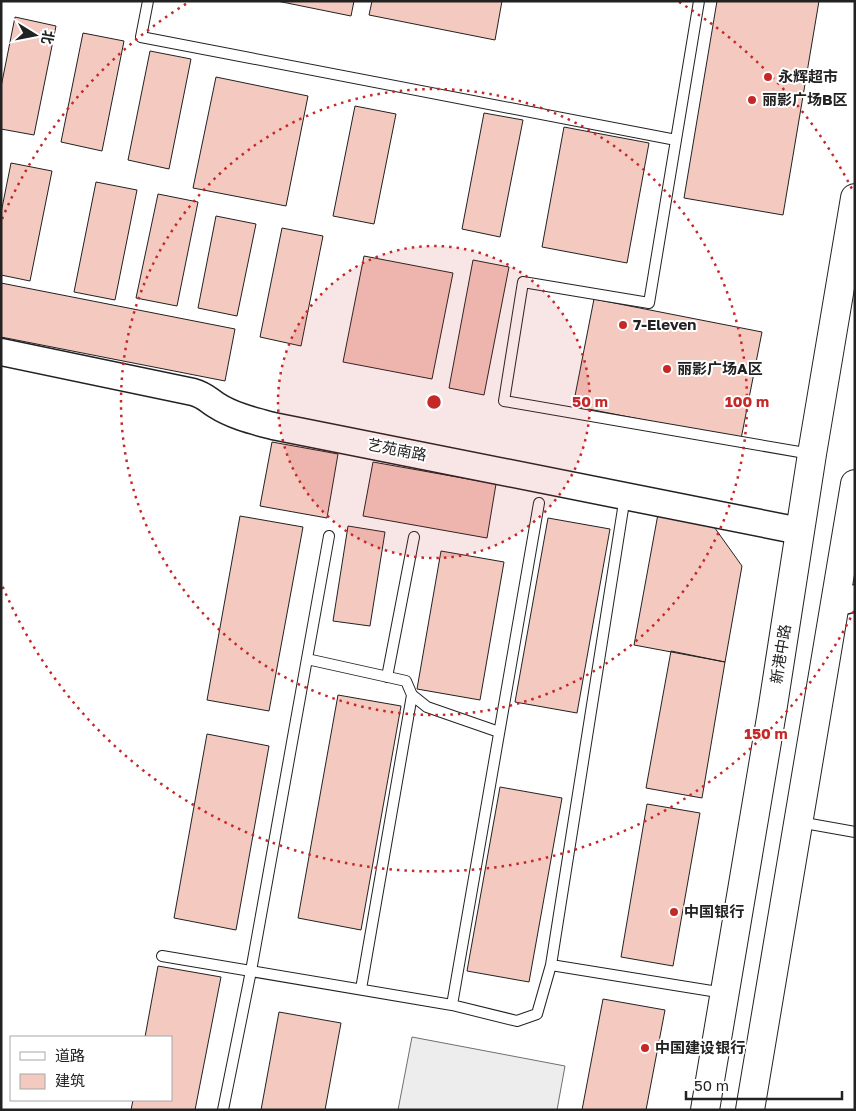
<svg xmlns="http://www.w3.org/2000/svg" width="856" height="1111" font-family="'Golos Text','Noto Sans SC',sans-serif">
<style>
.parking{fill:#ededed;stroke:#6f6f6f}
.building{fill:#f3c9c0;stroke:#222}
.lines{fill:none;stroke-linecap:round;stroke-linejoin:round}
.lane-casing{stroke:#222;stroke-width:12}
.secondary-casing{stroke:#222;stroke-width:29}
.primary-casing{stroke:#222;stroke-width:30}
.lane{stroke:#fff;stroke-width:10}
.secondary{stroke:#fff;stroke-width:26}
.primary{stroke:#fff;stroke-width:28}
.ring{fill:none;stroke:#c62828;stroke-width:2.5;stroke-dasharray:2.5 5}
.poi-dot{fill:#c62828;stroke:#fff;stroke-width:2}
.labels{text-anchor:middle;stroke-width:4;stroke-linejoin:round;paint-order:stroke}
.poi-label{font-size:15px;font-weight:bold;fill:#222;stroke:#fff;text-anchor:start}
.street-label{font-size:15px;fill:#222;stroke:#fff}
.centre{fill:#c62828;stroke:#fff;stroke-width:2.5}
.ring-label{font-size:15px;text-anchor:middle;font-weight:bold;fill:#c62828;stroke:#fff;stroke-width:4;stroke-linejoin:round;paint-order:stroke}
</style>
<rect width="100%" height="100%" fill="#fff"/>
<path class="parking" d="M 412,1037 L 565,1066 L 557,1110 L 398,1110 Z"/>
<path class="building" d="M 277,1 L 354,1 L 351,16 Z
M 372,1 L 502,1 L 495,40 L 369,15 Z
M 717,1 L 819,1 L 783,215 L 684,198 Z
M 15,17 L 56,26 L 34,135 L 1,129 L 1,87 Z
M 83,33 L 124,41 L 102,151 L 61,142 Z
M 150,51 L 191,59 L 169,169 L 128,160 Z
M 216,77 L 308,96 L 286,206 L 193,188 Z
M 355,106 L 396,114 L 374,224 L 333,216 Z
M 484,113 L 523,120 L 500,237 L 462,229 Z
M 564,127 L 649,143 L 627,263 L 542,247 Z
M 11,163 L 52,171 L 30,281 L 1,275 L 1,213 Z
M 96,182 L 137,190 L 115,300 L 74,292 Z
M 158,194 L 198,202 L 177,306 L 136,298 Z
M 216,216 L 256,224 L 237,316 L 198,308 Z
M 282,228 L 323,236 L 301,346 L 260,337 Z
M 364,256 L 453,273 L 432,379 L 343,362 Z
M 473,260 L 509,267 L 484,395 L 449,388 Z
M 1,283 L 235,329 L 225,381 L 1,337 Z
M 594,299 L 762,332 L 741,439 L 573,406 Z
M 272,442 L 338,454 L 327,518 L 260,506 Z
M 373,462 L 496,484 L 487,538 L 363,516 Z
M 658,514 L 712,524 L 742,566 L 725,662 L 634,645 Z
M 240,516 L 303,527 L 269,711 L 207,700 Z
M 548,518 L 610,529 L 577,713 L 515,702 Z
M 348,526 L 385,532 L 370,626 L 333,621 Z
M 441,551 L 504,562 L 480,700 L 417,689 Z
M 671,651 L 725,662 L 702,798 L 646,788 Z
M 338,695 L 401,706 L 361,930 L 298,918 Z
M 207,734 L 269,746 L 236,930 L 174,918 Z
M 500,787 L 562,798 L 529,982 L 467,971 Z
M 647,804 L 700,813 L 673,966 L 621,957 Z
M 158,966 L 221,977 L 195,1110 L 131,1110 L 133,1100 L 171,1100 L 171,1037 L 145,1037 Z
M 603,999 L 665,1010 L 646,1110 L 582,1110 Z
M 279,1012 L 341,1023 L 325,1110 L 261,1110 Z"/>
<g class="lines">
<g class="lane-casing">
<path id="lane" d="M 148,1 L 141,37 L 676,140
M 699,1 L 649,303 L 523,282 L 504,401 L 811,454
M 539,503 L 452,1005 L 517,1021 L 537,1014 L 551,965 L 625,496
M 307,659 L 406,681 L 412,695 L 361,989
M 387,677 L 414,537
M 412,695 L 427,707 L 499,732
M 799,822 L 855,832
M 162,956 L 452,1005
M 551,965 L 724,993
M 223,1110 L 251,971 L 329,536"/>
</g>
<g class="secondary-casing">
<path id="secondary" d="M 1,352 L 193,392 C 204,395 207,399 216,405 C 233,416 254,421 273,426 L 800,531
M 836,603 L 855,598"/>
</g>
<g class="primary-casing">
<path id="primary" d="M 705,1110 L 772,712 L 812,454 L 855,198
M 750,1110 L 855,484"/>
</g>
<use href="#lane" class="lane"/>
<use href="#secondary" class="secondary"/>
<use href="#primary" class="primary"/>
</g>
<circle cx="434" cy="402" r="156" fill="#c62828" fill-opacity=".12"/>
<g class="ring">
<circle cx="434" cy="402" r="156"/>
<circle cx="434" cy="402" r="313"/>
<path d="M854 611A469 469 0 0 1 2 585M2 219A469 469 0 0 1 189 2M679 2A469 469 0 0 1 854 193"/>
</g>
<g class="poi-dot">
<circle cx="768" cy="77" r="5"/>
<circle cx="752" cy="100" r="5"/>
<circle cx="623" cy="325" r="5"/>
<circle cx="667" cy="369" r="5"/>
<circle cx="674" cy="912" r="5"/>
<circle cx="645" cy="1048" r="5"/>
</g>
<g class="labels">
<g class="poi-label">
<text x="778" y="82">永辉超市</text>
<text x="762" y="105">丽影广场B区</text>
<text x="633" y="330">7-Eleven</text>
<text x="677" y="374">丽影广场A区</text>
<text x="684" y="917">中国银行</text>
<text x="655" y="1053">中国建设银行</text>
</g>
<g class="street-label">
<text transform="translate(397 450) rotate(11)" y="5">艺苑南路</text>
<text transform="translate(781 654) rotate(-81)" y="5">新港中路</text>
</g>
</g>
<circle cx="434" cy="402" r="8" class="centre"/>
<g class="ring-label">
<text x="590" y="407">50 m</text>
<text x="747" y="407">100 m</text>
<text x="766" y="739">150 m</text>
</g>
<rect width="856" height="1111" fill="none" stroke="#222222" stroke-width="5"/>
<rect x="10" y="1036" width="162" height="65" fill="#ffffff" stroke="#a7a7a7"/>
<rect x="20" y="1052" width="25" height="8" fill="#ffffff" stroke="#a7a7a7"/>
<text x="55" y="1061" font-size="15" fill="#222222">道路</text>
<rect x="20" y="1074" width="25" height="15" fill="#f3c9c0" stroke="#a7a7a7"/>
<text x="55" y="1086" font-size="15" fill="#222222">建筑</text>
<g transform="translate(35 35) rotate(100)" stroke="#ffffff" stroke-width="4" paint-order="stroke">
<path d="M0-4L9 19L0 12L-9 19Z" fill="#222222"/>
<text y="-8" font-size="14" font-weight="bold" text-anchor="middle" fill="#222222">北</text>
</g>
<path d="M686 1091v8h156v-8" fill="none" stroke="#222222" stroke-width="2.5"/>
<text x="694" y="1091" font-size="15" fill="#222222" stroke="#ffffff" stroke-width="4" paint-order="stroke">50 m</text>
</svg>
